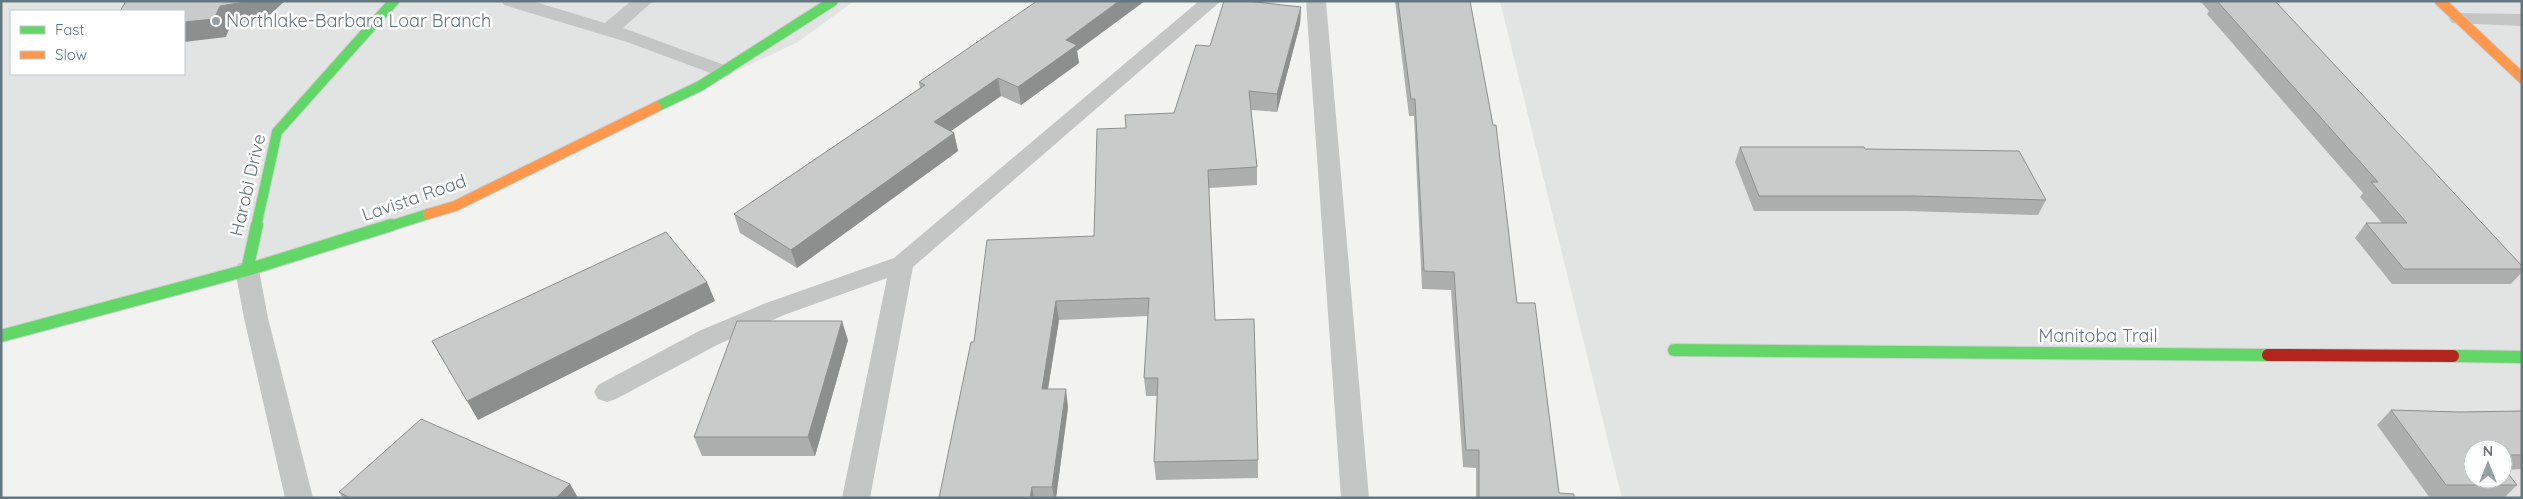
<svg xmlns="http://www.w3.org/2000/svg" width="2523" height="499" font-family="Quicksand,sans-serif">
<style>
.built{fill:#e2e4e3;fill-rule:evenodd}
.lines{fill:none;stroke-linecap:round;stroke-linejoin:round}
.fast-far1-casing{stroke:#cdcfce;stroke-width:12}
.fast-casing{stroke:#cdcfce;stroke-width:14}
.slow-casing{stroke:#cdcfce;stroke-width:12}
.jam-casing{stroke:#cdcfce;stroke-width:14}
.lane{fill:#c4c6c6;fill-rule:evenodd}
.fast-far1{stroke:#63d668;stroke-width:10}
.fast{stroke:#63d668;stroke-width:12}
.slow{stroke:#ff974d;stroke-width:10}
.jam{stroke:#b3261e;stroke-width:12}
.wall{fill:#adafaf;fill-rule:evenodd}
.shaded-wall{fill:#8d8e8e}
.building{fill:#c9cbcb;stroke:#8d8e8e}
.poi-dot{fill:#96a1a7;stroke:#fff;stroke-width:2}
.labels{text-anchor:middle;stroke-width:5;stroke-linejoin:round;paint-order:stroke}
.poi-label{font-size:18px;fill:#64767f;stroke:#fff;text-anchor:start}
.street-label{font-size:18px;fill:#64767f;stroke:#fff}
</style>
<rect width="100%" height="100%" fill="#f2f2f0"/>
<path class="built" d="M 1,1 L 854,1 L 798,42 L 455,204 L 1,341 ZM 11,11 L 184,11 L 184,74 L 11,74 Z
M 1500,1 L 2522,1 L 2522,498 L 1622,498 ZM 2473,449 L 2503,449 L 2503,479 L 2473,479 Z"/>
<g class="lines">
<g class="fast-far1-casing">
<path id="fast-far1" d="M 656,107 L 700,86 L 833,1
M 256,227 L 277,132 L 394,1
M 387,227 L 428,214"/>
</g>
<g class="fast-casing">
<path id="fast" d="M 247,270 L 257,225
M 1,336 L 247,270 L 391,225
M 1674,350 L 2268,355
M 2453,356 L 2522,357"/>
</g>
<g class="slow-casing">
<path id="slow" d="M 2440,1 L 2522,78
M 428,214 L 455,206 L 656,107"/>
</g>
<g class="jam-casing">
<path id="jam" d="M 2268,355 L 2453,356"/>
</g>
<path class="lane" d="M 501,1 L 532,1 L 605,23 L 631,1 L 653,1 L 623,28 L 730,67 L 733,71 L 730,75 L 723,77 L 716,75 L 627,42 L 504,5 Z
M 1199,1 L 1221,1 L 913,267 L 870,498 L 842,498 L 887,278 L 784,315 L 717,345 L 616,399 L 607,402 L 598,399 L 594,392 L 598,385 L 699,331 L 766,303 L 894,258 Z
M 1306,1 L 1326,1 L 1369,498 L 1341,498 Z
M 2459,13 L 2522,14 L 2522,26 L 2452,23 L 2449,19 L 2452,15 Z
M 247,261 L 256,264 L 259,270 L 268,318 L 313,498 L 285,498 L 244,318 L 235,270 L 238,264 Z"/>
<use href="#fast-far1" class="fast-far1"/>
<use href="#fast" class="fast"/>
<use href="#slow" class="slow"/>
<use href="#jam" class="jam"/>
</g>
<path class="wall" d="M 1395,1 L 1470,1 L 1517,303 L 1559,493 L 1574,498 L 1476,498 L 1476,468 L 1463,467 L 1451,290 L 1422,289 L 1414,116 L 1409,116 Z
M 2200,1 L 2275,1 L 2522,266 L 2522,272 L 2511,284 L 2392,284 L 2355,238 L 2366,223 L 2382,223 L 2360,197 L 2363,193 L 2207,14 L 2209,11 Z
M 1301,7 L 1300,24 L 1277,112 L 1251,110 L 1257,167 L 1257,185 L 1209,188 L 1215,320 L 1258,460 L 1258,478 L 1156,480 L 1154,462 L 1157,396 L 1146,396 L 1144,378 L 1148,316 L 1059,320 L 1048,389 L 1068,407 L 1056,498 L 939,498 L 974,342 L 1094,236 L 1126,128 L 1174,113 L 1210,46 Z
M 1077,51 L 1079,63 L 1021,105 L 1001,96 L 951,131 L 954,133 L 958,151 L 797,268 L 740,233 L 734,214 L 920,88 L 919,82 Z
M 1740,147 L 1865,149 L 2046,200 L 2038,215 L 1907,211 L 1754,211 L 1735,162 Z
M 848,340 L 815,456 L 702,456 L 694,437 Z
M 2391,410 L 2459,412 L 2522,411 L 2522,469 L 2505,470 L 2517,485 L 2504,498 L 2430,498 L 2377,425 ZM 2473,449 L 2503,449 L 2503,479 Z
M 570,484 L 578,498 L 343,498 L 339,492 Z"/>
<path class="shaded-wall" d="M 250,1 L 285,1 L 266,18 L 231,24 L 226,37 L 184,42 L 184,22 L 220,6 Z
M 1119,1 L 1145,1 L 1077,51 L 1079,63 L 1021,105 L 1018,87 L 1066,40 Z
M 1301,7 L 1300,24 L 1277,112 L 1277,94 Z
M 998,78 L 1001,96 L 938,140 L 934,122 Z
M 954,133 L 958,151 L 797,268 L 791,250 Z
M 707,282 L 715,301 L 478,420 L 467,401 Z
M 1056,301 L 1059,320 L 1045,407 L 1042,389 Z
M 842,321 L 848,340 L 815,456 L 808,437 Z
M 1066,389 L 1068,407 L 1056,498 L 1054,498 L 1052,487 Z
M 570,484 L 578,498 L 556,498 Z
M 1032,487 L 1034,498 L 1030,498 Z"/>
<path class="building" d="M 126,1 L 250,1 L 220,6 L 214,19 L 184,22 L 184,11 L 120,11 Z
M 1037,1 L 1119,1 L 1066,40 L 1077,45 L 1018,87 L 998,78 L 934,122 L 954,133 L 791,250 L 734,214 L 925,85 L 919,82 Z
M 1224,1 L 1247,1 L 1301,7 L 1277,94 L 1249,91 L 1257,167 L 1208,170 L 1215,320 L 1254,319 L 1258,460 L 1154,462 L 1158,378 L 1144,378 L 1149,298 L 1056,301 L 1042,389 L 1066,389 L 1052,487 L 1032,487 L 1030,498 L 939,498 L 971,342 L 974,342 L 987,240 L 1094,236 L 1097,129 L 1126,128 L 1125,115 L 1174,113 L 1196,45 L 1210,46 Z
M 1398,1 L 1470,1 L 1493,125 L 1496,125 L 1517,303 L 1535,303 L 1559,493 L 1574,494 L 1574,498 L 1479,498 L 1479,450 L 1466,450 L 1454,272 L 1424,271 L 1415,99 L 1411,99 Z
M 2217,1 L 2275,1 L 2522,266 L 2522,269 L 2404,269 L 2366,223 L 2407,223 L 2371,182 L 2378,182 Z
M 1740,147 L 1864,147 L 1865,149 L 2019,151 L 2046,200 L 1914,196 L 1759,196 Z
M 666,232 L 707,282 L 467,401 L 432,341 Z
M 737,321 L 842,321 L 808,437 L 694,437 Z
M 2391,410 L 2459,412 L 2522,411 L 2522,455 L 2503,455 L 2503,449 L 2473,449 L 2473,479 L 2503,479 L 2503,467 L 2517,485 L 2446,485 Z
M 421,419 L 570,484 L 556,498 L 350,498 L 339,492 Z"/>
<circle class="poi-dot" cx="216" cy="21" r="5"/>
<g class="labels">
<g class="poi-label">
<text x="226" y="27">Northlake-Barbara Loar Branch</text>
</g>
<g class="street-label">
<text transform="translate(248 185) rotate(-77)" y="6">Harobi Drive</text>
<text transform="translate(414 198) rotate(-19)" y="6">Lavista Road</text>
<text x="2098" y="342">Manitoba Trail</text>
</g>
</g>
<rect width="2523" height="499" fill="none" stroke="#64767f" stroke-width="5"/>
<rect x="10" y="10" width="175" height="65" fill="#ffffff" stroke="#c1c8cc"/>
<rect x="20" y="26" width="25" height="8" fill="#63d668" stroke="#c1c8cc"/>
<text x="55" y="35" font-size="15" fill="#64767f">Fast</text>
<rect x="20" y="51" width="25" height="8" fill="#ff974d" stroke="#c1c8cc"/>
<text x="55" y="60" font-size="15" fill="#64767f">Slow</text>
<g transform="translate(2488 464)"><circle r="24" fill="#ffffff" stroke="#c1c8cc"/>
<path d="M0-4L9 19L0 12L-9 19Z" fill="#96a1a7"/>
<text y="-8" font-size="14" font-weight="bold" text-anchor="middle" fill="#64767f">N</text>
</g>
</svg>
